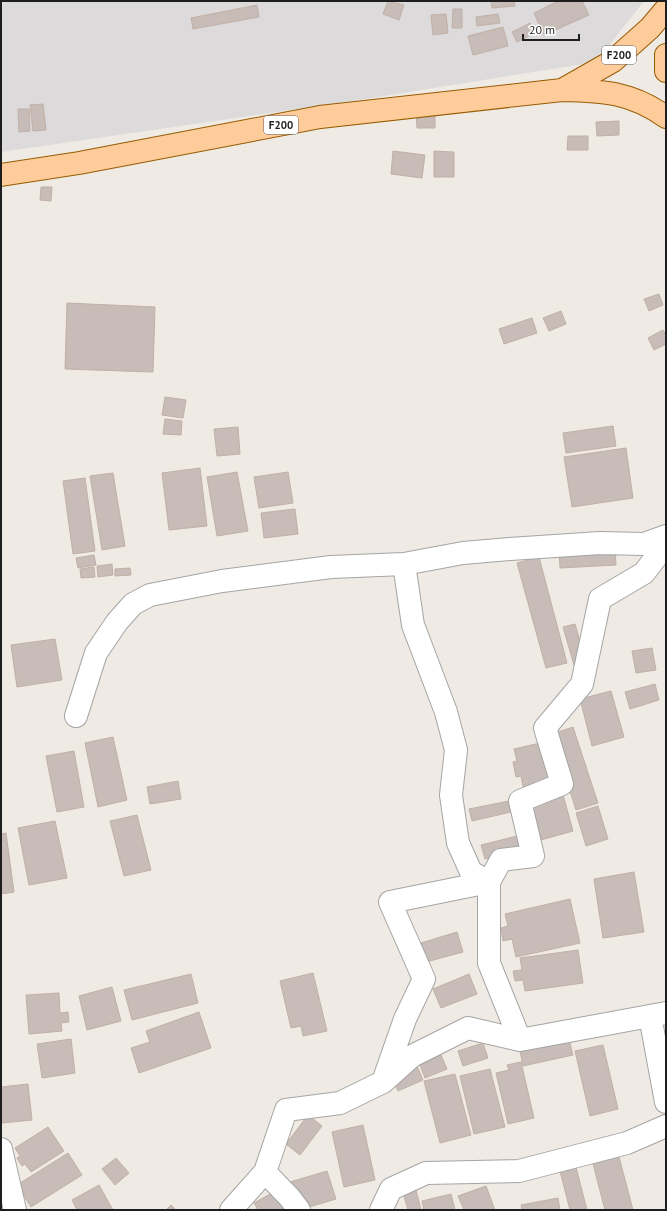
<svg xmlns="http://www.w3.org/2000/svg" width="667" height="1211" font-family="'PT Sans',sans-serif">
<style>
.residential{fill:#dcdadb}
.building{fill:#c7bcb7;stroke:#c1b0a5}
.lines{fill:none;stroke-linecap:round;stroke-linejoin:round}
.minor-casing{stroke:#a5a5a5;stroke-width:24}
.major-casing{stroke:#975b00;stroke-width:24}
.minor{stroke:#fff;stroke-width:22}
.major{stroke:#fdcc9a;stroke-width:22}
.labels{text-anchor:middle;stroke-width:3.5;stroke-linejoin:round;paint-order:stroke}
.shield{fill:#fff;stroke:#626262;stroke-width:1}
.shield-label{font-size:11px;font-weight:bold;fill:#1e1e1e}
</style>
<rect width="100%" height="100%" fill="#efeae3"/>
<path class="residential" d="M 1,1 L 644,1 L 596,62 L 359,100 L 1,152 Z"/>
<path class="building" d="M 388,1 L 404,5 L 399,20 L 383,14 Z
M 491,1 L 514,1 L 515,6 L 492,8 Z
M 558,1 L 582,1 L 589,15 L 544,35 L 534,13 Z
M 257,5 L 259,17 L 193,29 L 191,18 Z
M 453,9 L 462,9 L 462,28 L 452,28 Z
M 446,14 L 448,33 L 433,35 L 431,15 Z
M 498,14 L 500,23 L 477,26 L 476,17 Z
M 530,23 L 535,33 L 517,42 L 512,32 Z
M 503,27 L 508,46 L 473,55 L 468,36 Z
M 43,104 L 46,130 L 33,131 L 30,105 Z
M 18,109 L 29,109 L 30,131 L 19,132 Z
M 416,110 L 435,110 L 435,128 L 417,128 Z
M 619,121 L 619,135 L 597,136 L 596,122 Z
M 568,136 L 588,136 L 588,150 L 567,150 Z
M 393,151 L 425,155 L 422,178 L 391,174 Z
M 434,151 L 454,152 L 454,177 L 434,177 Z
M 41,187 L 52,187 L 51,201 L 40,200 Z
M 659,294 L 663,305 L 649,311 L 644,299 Z
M 67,303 L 155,307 L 153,372 L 65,369 Z
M 561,311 L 566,324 L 549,331 L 543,318 Z
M 532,318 L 537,333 L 504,344 L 499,329 Z
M 663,330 L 666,335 L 666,344 L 654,350 L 648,338 Z
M 165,397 L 186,400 L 183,418 L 162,415 Z
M 165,419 L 182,421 L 181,435 L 163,434 Z
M 613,426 L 616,446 L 566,453 L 563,433 Z
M 238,427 L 240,454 L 217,456 L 214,429 Z
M 626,448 L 633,498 L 572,507 L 564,457 Z
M 200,468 L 207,526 L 169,530 L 162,473 Z
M 237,472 L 248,531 L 217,536 L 207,477 Z
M 288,472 L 293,503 L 259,508 L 254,477 Z
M 113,473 L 125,546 L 102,550 L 90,476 Z
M 85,478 L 95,551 L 73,554 L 63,481 Z
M 295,509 L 298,534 L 264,538 L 261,513 Z
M 615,547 L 616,565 L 560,568 L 559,550 Z
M 94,555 L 96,565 L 78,568 L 76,558 Z
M 539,557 L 567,663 L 546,668 L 517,563 Z
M 112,564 L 113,575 L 98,577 L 97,566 Z
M 94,567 L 95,577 L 81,578 L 80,569 Z
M 130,568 L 131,575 L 115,576 L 115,569 Z
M 575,624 L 586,662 L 574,665 L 563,627 Z
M 55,639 L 62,680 L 17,687 L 11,645 Z
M 652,648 L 656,670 L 636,673 L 632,651 Z
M 655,684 L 659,700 L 630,709 L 625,692 Z
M 611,691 L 624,737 L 592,746 L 580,699 Z
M 573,727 L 598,803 L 576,810 L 552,734 Z
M 113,737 L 127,800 L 98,807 L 85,743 Z
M 549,741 L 559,782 L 524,791 L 521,776 L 516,777 L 513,762 L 517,761 L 514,749 Z
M 74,751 L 84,807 L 57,812 L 46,756 Z
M 178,781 L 181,799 L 150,804 L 147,787 Z
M 562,791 L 573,831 L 541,840 L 538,828 L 533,829 L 530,799 Z
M 509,801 L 511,812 L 472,821 L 469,809 Z
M 598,806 L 608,839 L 586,846 L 576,813 Z
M 137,815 L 151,870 L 124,876 L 110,821 Z
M 55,821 L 67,878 L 29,885 L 18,828 Z
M 6,833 L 14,892 L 1,894 L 1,834 Z
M 517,836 L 521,851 L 485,859 L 481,845 Z
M 634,872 L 644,932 L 603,938 L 594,879 Z
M 570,899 L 580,943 L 516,957 L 512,939 L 503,941 L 501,928 L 508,926 L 505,914 Z
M 457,932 L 463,952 L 426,962 L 421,943 Z
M 578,950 L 583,983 L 525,991 L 523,980 L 515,981 L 513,971 L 522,970 L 520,958 Z
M 313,973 L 327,1031 L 303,1036 L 301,1026 L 291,1028 L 280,981 Z
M 191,974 L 198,1003 L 132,1020 L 124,990 Z
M 469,974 L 477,994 L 441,1008 L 433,989 Z
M 112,987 L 121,1021 L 87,1030 L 79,996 Z
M 59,993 L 60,1013 L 68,1012 L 69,1022 L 61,1023 L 62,1031 L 29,1034 L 26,995 Z
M 199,1012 L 211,1048 L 139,1073 L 131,1048 L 150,1042 L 146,1031 Z
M 568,1036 L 573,1055 L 523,1066 L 519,1046 Z
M 71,1039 L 75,1073 L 42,1078 L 37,1044 Z
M 483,1043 L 488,1058 L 463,1066 L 458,1051 Z
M 603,1045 L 618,1109 L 590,1116 L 575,1051 Z
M 441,1055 L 447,1069 L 425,1078 L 420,1065 Z
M 521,1062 L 534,1118 L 508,1124 L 496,1073 L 509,1070 L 507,1065 Z
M 417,1066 L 423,1080 L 398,1091 L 392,1078 Z
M 490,1069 L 505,1127 L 474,1134 L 460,1076 Z
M 455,1074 L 471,1135 L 440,1143 L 424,1081 Z
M 28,1084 L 32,1120 L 2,1123 L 1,1087 Z
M 308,1115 L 322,1126 L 300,1155 L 286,1144 Z
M 363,1125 L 375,1180 L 344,1187 L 332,1132 Z
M 48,1127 L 64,1151 L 31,1172 L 25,1164 L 22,1166 L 17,1158 L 20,1156 L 15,1148 Z
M 68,1153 L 82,1175 L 31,1207 L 17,1185 Z
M 618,1153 L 633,1210 L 605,1210 L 592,1160 Z
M 116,1158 L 129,1173 L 115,1185 L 102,1169 Z
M 576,1167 L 587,1210 L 570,1210 L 560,1171 Z
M 327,1171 L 336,1199 L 299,1210 L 290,1182 Z
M 99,1185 L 113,1210 L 77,1210 L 72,1200 Z
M 486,1186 L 495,1210 L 464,1210 L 458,1196 Z
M 279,1189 L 292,1210 L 258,1210 L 254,1203 Z
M 416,1190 L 421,1210 L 408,1210 L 403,1193 Z
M 451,1194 L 455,1210 L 424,1210 L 422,1201 Z
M 558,1198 L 560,1210 L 522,1210 L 521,1205 Z
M 171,1205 L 176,1210 L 166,1210 Z"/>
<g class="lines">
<g class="minor-casing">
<path id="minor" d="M 404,564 L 413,625 L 446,712 L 456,750 L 451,795 L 458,843 L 471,872 L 489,882
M 76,716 L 96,653 L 117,622 L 133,604 L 150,595 L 222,581 L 331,567 L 404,564 L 463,553 L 510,549 L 600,543 L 644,544 L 666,536
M 650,1016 L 666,1102
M 520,1040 L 489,963 L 489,882 L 501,860 L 533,856 L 520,801 L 562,784 L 545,728 L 582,684 L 600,599 L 644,573 L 666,544
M 384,1079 L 405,1019 L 424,979 L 390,902 L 489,882
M 1,1149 L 15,1210
M 265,1172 L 290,1198 L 299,1210
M 231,1210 L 265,1172 L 286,1110 L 340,1103 L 383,1082 L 412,1056 L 468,1028 L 520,1040 L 666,1013
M 381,1210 L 391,1189 L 426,1173 L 519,1171 L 627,1143 L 666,1126"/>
</g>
<g class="major-casing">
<path id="major" d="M 666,55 L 666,71
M 562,90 L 613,61 L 650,28 L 666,9
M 1,175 L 79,163 L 320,117 L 562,90 C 604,91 631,92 666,117"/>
</g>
<use href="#minor" class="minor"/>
<use href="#major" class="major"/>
</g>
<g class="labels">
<g class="shield">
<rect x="602" y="46" width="34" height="18" rx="3"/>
<rect x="264" y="116" width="34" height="18" rx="3"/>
</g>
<g class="shield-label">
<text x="619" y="59">F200</text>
<text x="281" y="129">F200</text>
</g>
</g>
<rect width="667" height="1211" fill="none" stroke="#1e1e1e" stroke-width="4"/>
<path d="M523 34v6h56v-6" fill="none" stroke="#1e1e1e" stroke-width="2"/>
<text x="529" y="34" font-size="12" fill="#1e1e1e" stroke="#ffffff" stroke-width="3" paint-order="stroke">20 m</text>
</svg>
